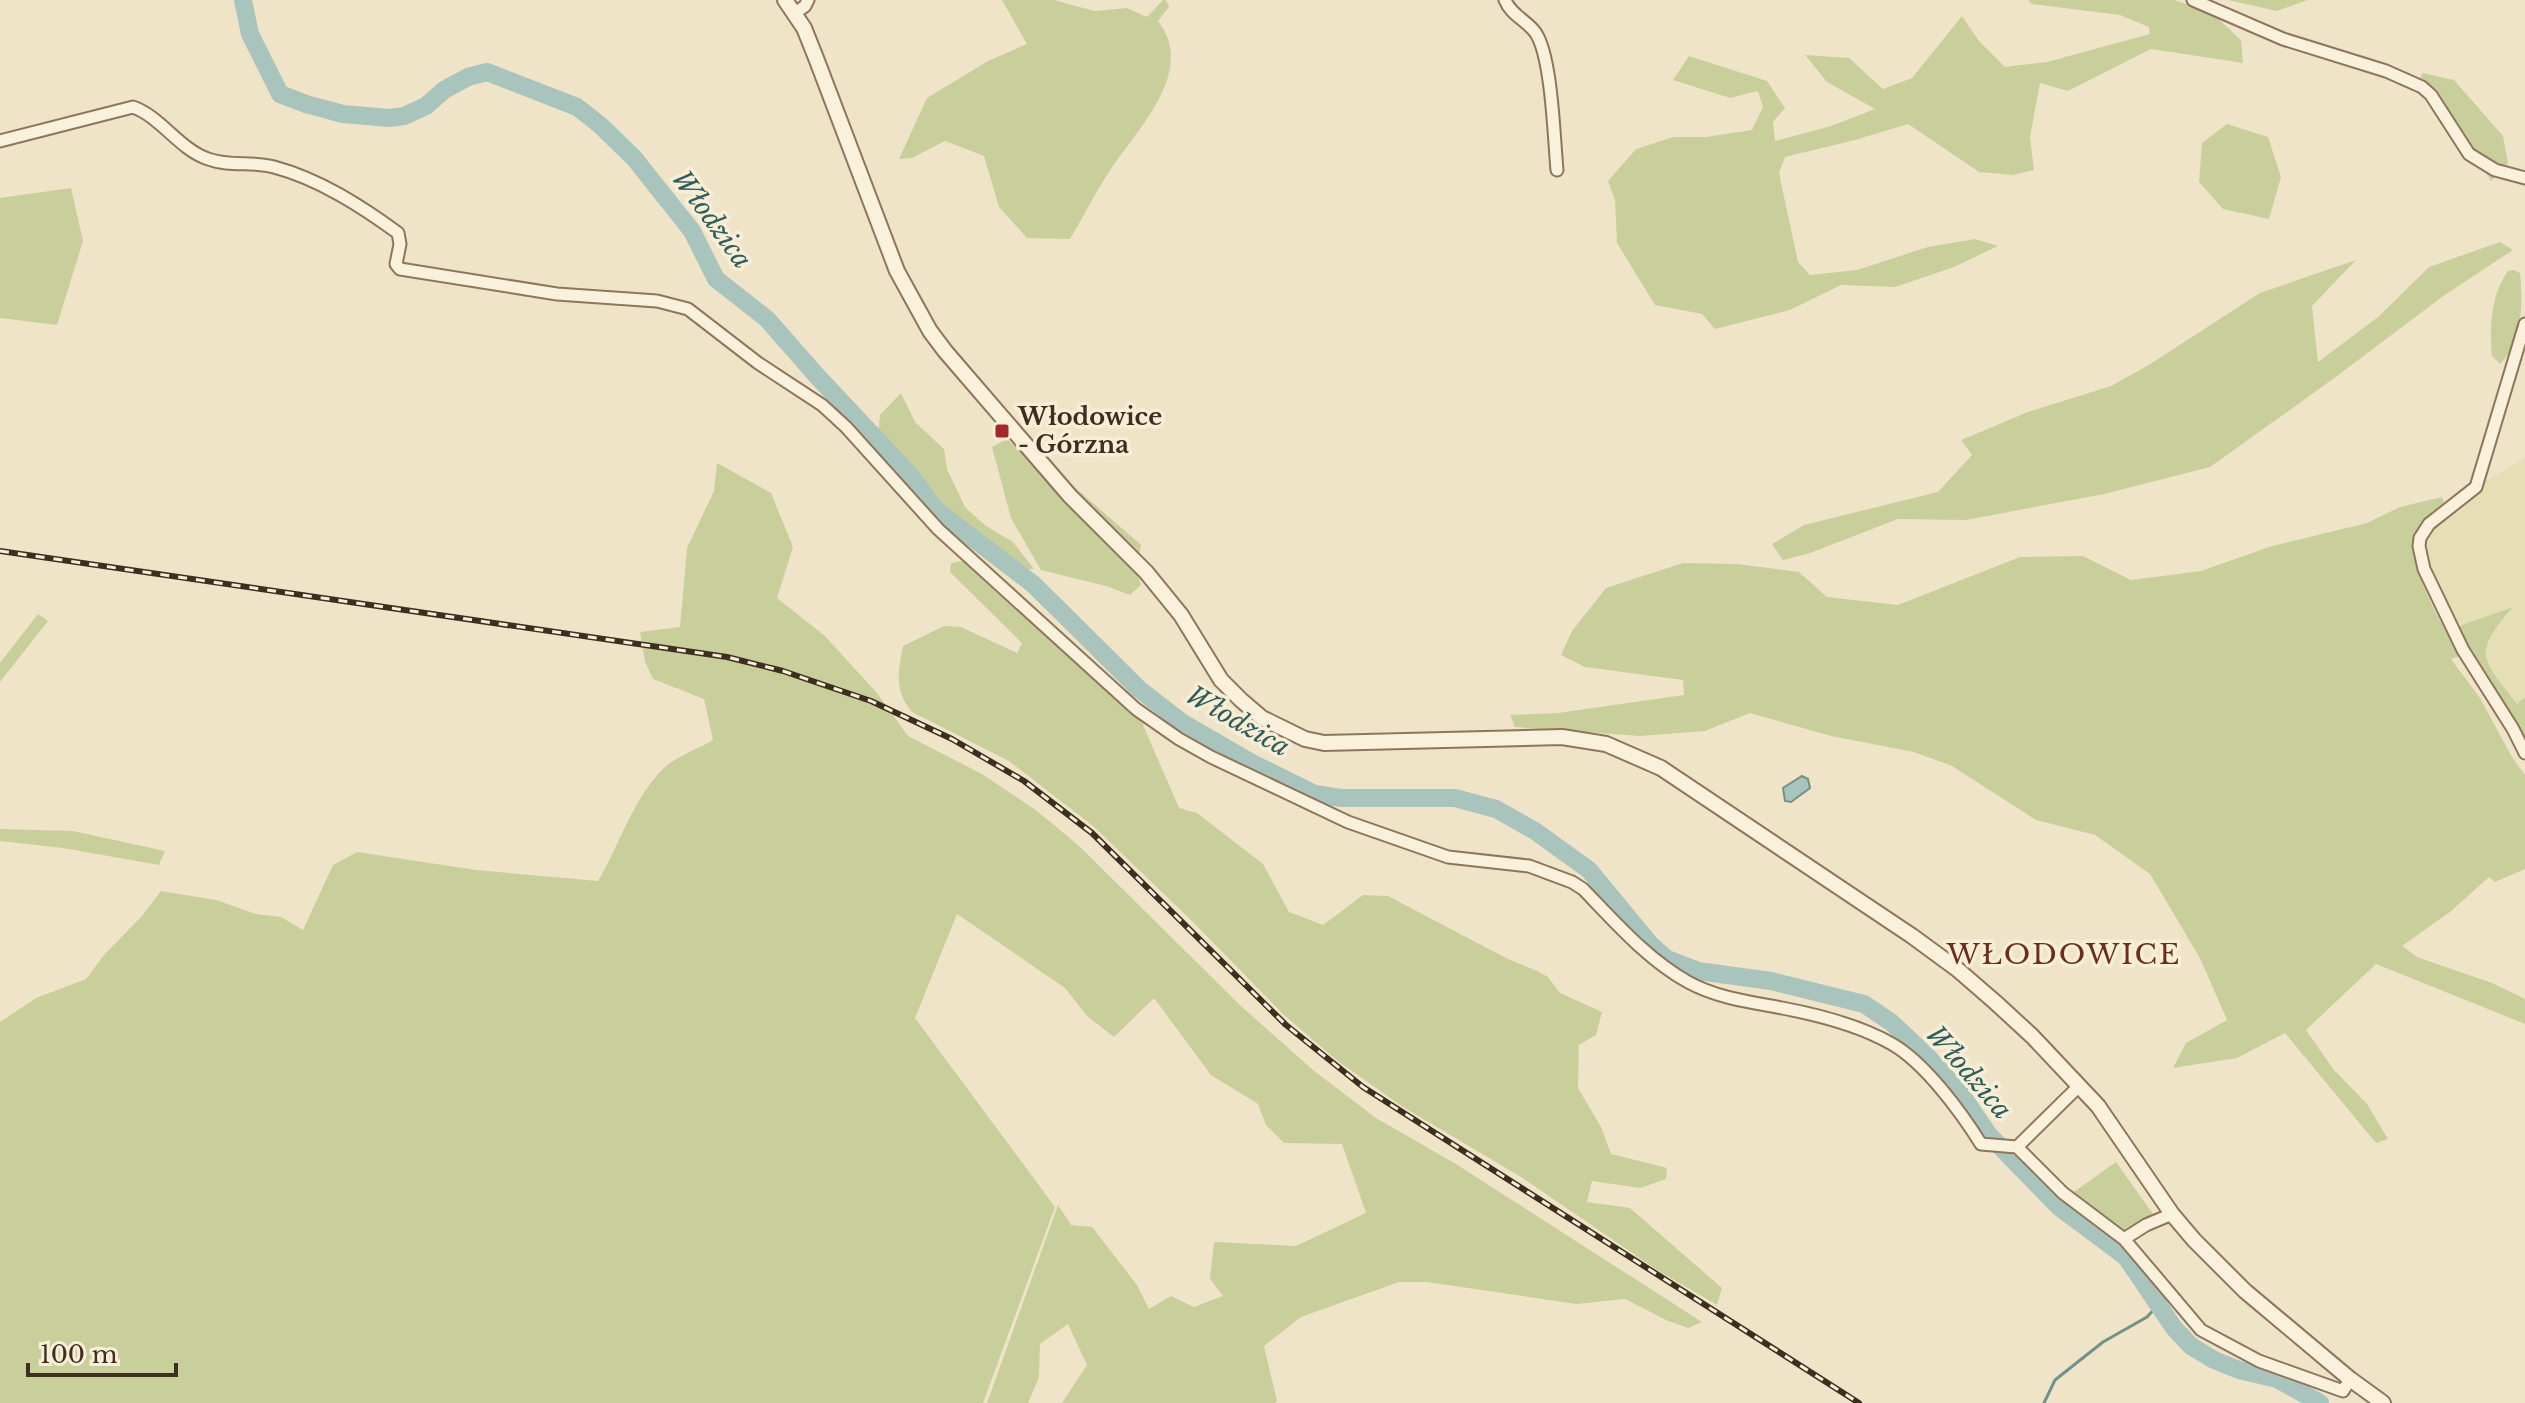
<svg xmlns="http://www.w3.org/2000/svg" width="2525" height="1403" font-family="'Libre Baskerville',serif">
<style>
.farmland{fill:#e6deb5}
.green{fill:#c9cf9b}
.water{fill:#a9c4bc;stroke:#6f938a;stroke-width:2}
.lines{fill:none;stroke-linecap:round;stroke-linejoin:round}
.stream{stroke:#6f938a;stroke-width:3}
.river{stroke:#a9c4bc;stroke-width:18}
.minor-casing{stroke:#8d765c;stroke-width:15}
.tertiary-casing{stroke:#8d765c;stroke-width:18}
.minor{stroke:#faf1dc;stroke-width:11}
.tertiary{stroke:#faf1dc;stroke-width:14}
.rail-casing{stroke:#3d2e20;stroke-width:6}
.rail{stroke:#f7eed8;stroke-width:3;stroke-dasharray:9;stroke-linecap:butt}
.poi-dot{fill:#9e2a2b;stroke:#f7eed8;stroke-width:3}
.labels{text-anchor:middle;stroke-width:7;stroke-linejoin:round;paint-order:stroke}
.poi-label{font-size:24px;font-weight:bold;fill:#3d2e20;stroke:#f7eed8;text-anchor:start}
.water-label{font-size:26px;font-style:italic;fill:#2f5d5a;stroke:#f7eed8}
.quarter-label{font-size:28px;letter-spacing:2px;fill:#6b2e1e;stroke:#f7eed8}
</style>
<rect width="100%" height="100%" fill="#f0e4c8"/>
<path class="farmland" d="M 2525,458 L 2525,697 L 2517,705 L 2487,665 L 2486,643 L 2512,608 L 2457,627 L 2425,551 L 2426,535 L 2480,492 L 2484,482 Z"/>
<path class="green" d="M 1002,0 L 1054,0 L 1094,11 L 1127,8 L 1147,17 L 1163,0 L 1166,0 L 1169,7 L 1158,21 C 1197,71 1138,128 1111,169 C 1096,191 1084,216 1070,239 L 1027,238 L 999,207 L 984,156 L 945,141 L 912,158 L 899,159 L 927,98 L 988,61 L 1027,44 Z
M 2028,0 L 2174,0 L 2211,12 L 2241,40 L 2243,63 L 2151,49 L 2068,91 L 2040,83 L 2030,137 L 2034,170 L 2013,175 L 1979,172 L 1908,124 L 1855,140 L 1785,157 L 1779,173 L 1798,262 L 1810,275 L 1857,270 L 1928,247 L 1975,239 L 1998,246 L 1954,267 L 1895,287 L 1841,285 L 1790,310 L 1715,329 L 1702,314 L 1655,305 L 1617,243 L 1615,200 L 1608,181 L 1636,149 L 1673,137 L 1706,137 L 1752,130 L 1763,107 L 1758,91 L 1730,98 L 1673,80 L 1689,56 L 1767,81 L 1785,108 L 1773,122 L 1775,141 L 1831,126 L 1875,109 L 1827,82 L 1805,55 L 1849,58 L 1883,89 L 1912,78 L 1962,16 L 1979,41 L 2005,67 L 2047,62 L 2150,34 L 2149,27 L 2120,15 L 2032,4 Z
M 2228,0 L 2308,0 L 2277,11 Z
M 2423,73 L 2454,80 L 2503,136 L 2508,163 L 2491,181 L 2436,89 L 2420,78 Z
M 2227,124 L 2268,137 L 2281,177 L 2269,219 L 2223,209 L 2199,182 L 2202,143 Z
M 71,188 L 83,241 L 57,325 L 0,318 L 0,198 Z
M 2500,242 L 2513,250 L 2442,297 L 2333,379 L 2210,467 L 2104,494 L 1966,520 L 1898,519 L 1810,553 L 1783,560 L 1772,544 L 1804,525 L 1938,492 L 1972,455 L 1961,440 L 2028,412 L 2111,386 L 2147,366 L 2260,293 L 2356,260 L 2312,306 L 2318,362 L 2378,317 L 2429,267 Z
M 2514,270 L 2520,273 C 2523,304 2523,340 2500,364 L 2492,356 C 2489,328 2491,294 2508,271 Z
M 901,393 L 915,422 L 944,449 L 947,469 L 965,507 L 986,526 L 1013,542 L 1034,569 L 1025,569 L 988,542 L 920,501 L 877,450 L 880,415 Z
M 1007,439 L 1034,465 L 1063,477 L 1141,545 L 1136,569 L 1141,585 L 1130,595 L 1106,586 L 1041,570 L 1011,518 L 992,447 Z
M 717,463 L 771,493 L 793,547 L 777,598 L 825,636 L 877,693 L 908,736 L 982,774 L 1037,811 L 1077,844 L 1241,1006 L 1313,1070 L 1376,1118 L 1456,1164 L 1702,1322 L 1688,1328 L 1666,1320 L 1625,1299 L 1576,1304 L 1427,1282 L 1399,1282 L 1301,1317 L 1264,1346 L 1277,1401 L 1275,1403 L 1062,1403 L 1087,1365 L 1068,1324 L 1040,1344 L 1039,1377 L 1028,1403 L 987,1403 L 1058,1205 L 1071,1225 L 1092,1227 L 1137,1285 L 1149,1309 L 1171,1296 L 1194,1307 L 1223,1296 L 1210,1279 L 1214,1242 L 1296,1246 L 1366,1213 L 1342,1144 L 1284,1143 L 1266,1125 L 1258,1104 L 1211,1075 L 1154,998 L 1114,1037 L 1087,1016 L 1065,988 L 957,914 L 915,1018 L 1055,1207 L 983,1403 L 0,1403 L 0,1022 L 36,998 L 86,979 L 104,955 L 142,916 L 161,891 L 216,900 L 256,914 L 281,917 L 303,930 L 333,865 L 357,852 L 476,870 L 598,881 C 620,844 633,798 664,768 C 677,756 698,749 713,740 L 704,699 L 653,679 L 645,662 L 640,632 L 680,627 L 687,548 L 714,491 Z
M 2442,497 L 2446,507 C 2435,514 2418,525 2414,538 C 2407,566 2446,632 2460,656 L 2451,659 L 2480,698 L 2512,757 L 2525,775 L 2525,869 L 2495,882 L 2489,877 L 2450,912 L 2402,946 L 2417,957 L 2492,983 L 2525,999 L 2525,1024 L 2376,964 L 2306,1030 L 2334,1070 L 2367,1104 L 2388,1139 L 2376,1143 L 2285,1033 L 2237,1058 L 2173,1068 L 2186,1043 L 2227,1020 L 2200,958 L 2150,874 L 2095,835 L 2036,820 L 1952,766 L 1914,752 L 1831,736 L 1750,713 L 1705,731 L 1640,736 L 1515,727 L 1510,715 L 1558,713 L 1684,695 L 1683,680 L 1585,667 L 1561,655 L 1572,631 L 1606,588 L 1683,563 L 1737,564 L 1799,572 L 1827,597 L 1898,605 L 2020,557 L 2083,556 L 2131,580 L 2201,571 L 2269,547 L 2367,523 L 2400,507 Z
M 963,561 L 1140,718 L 1179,808 L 1197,813 L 1263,864 L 1289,912 L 1323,925 L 1363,895 L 1388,896 L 1506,958 L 1537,971 L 1548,977 L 1560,993 L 1602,1012 L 1596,1035 L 1579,1045 L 1578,1088 L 1601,1127 L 1611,1154 L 1667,1168 L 1666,1179 L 1640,1188 L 1592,1181 L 1587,1202 L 1630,1208 L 1722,1288 L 1717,1305 L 1657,1270 L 1521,1177 L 1403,1107 L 1339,1062 L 1284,1015 L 1192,921 L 1093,826 L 1009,761 L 912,712 C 894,691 898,671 903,646 L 944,626 L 961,627 L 1017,653 L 1022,643 L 950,572 L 951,563 Z
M 2513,607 C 2472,655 2481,657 2517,704 L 2525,697 L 2525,745 L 2468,652 L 2457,627 Z
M 38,614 L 48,621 L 0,682 L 0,663 Z
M 0,829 L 73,831 L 165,851 L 159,865 L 63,848 L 0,841 Z
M 2116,1162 L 2153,1214 L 2124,1230 L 2116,1229 L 2071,1194 Z"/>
<path class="water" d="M 1802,776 L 1808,779 L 1810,788 L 1791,802 L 1785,801 L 1783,788 Z"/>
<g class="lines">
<path class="stream" d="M 2044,1403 L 2055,1380 L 2103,1342 L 2147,1317 L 2158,1305"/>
<path class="river" d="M 243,0 L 250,34 L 280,94 L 306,104 L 343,114 L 389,118 L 404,116 L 426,106 L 444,90 L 468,77 L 487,72 L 577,107 L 600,125 L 634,158 L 692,231 L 716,279 L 767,319 L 817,376 L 910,475 L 936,510 L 1033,584 L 1139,689 L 1183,723 L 1252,763 L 1315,794 L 1341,798 L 1455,798 L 1496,809 L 1535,831 L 1589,870 L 1650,944 L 1667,959 L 1698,971 L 1771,981 L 1864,1004 L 1892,1023 L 1927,1056 L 1961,1094 L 1989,1135 L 2059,1207 L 2126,1257 L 2174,1328 L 2191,1346 L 2214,1360 L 2239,1370 L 2277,1379 L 2320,1403"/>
<g class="minor-casing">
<path id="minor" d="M 1505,0 C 1511,15 1526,20 1535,32 C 1552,55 1554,140 1557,170
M 2193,0 L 2283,39 L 2386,71 L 2422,87 L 2431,95 L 2469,154 L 2495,170 L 2525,178
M 795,13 L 805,6 L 808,0
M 0,141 L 133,107 C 161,117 179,149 208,159 C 230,167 253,161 274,167 C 319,179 361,206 398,233 L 400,244 L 396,264 L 400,269 L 557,294 L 657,301 L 688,309 L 758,363 L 822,405 L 846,427 L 938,529 L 1136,709 L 1179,739 L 1211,757 L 1348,822 L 1448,857 L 1529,866 L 1572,882 L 1583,889 C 1615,922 1648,960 1688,982 C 1717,998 1750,1002 1782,1008 C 1819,1015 1859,1025 1892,1044 C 1925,1063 1961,1112 1981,1144 L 2017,1147 L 2080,1085
M 2525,324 L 2476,487 L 2429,524 L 2420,538 L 2419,546 L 2424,569 L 2463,650 L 2513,729 L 2525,753
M 2017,1147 L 2063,1193 L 2124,1239 L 2201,1330 L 2259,1361 L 2343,1391 L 2350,1379
M 2124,1239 L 2146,1225 L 2172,1214"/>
</g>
<g class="tertiary-casing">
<path id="tertiary" d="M 785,0 L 804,28 L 816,58 L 897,271 L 930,331 L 945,351 L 1070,496 L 1146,572 L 1181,615 L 1221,680 L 1241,700 L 1262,718 L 1305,739 L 1324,743 L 1562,737 L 1606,744 L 1661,768 L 1912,936 L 1957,969 L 1995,1002 L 2032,1036 L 2098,1106 L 2172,1214 L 2194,1240 L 2245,1291 L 2350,1379 L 2383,1403"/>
</g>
<use href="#minor" class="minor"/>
<use href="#tertiary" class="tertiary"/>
<g class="rail-casing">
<path id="rail" d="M 0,551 L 727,657 L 783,671 L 871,701 L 952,739 L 1024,781 L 1092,833 L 1286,1025 L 1363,1087 L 1859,1403"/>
</g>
<use href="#rail" class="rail"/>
</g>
<rect class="poi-dot" x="994" y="423" width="16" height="16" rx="4"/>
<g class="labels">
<g class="poi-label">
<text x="1018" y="425">Włodowice<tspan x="1018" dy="28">- Górzna</tspan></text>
</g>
<g class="water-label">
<text transform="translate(712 219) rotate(54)" y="9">Włodzica</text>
<text transform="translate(1238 721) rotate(30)" y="9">Włodzica</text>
<text transform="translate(1969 1072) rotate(49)" y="9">Włodzica</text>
</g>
<g class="quarter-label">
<text x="2064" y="964">WŁODOWICE</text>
</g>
</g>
<path d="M28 1363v12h148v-12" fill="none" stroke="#3d2e20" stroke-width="4"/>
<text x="40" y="1363" font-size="24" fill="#3d2e20" stroke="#f7eed8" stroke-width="6" paint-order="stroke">100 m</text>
</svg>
